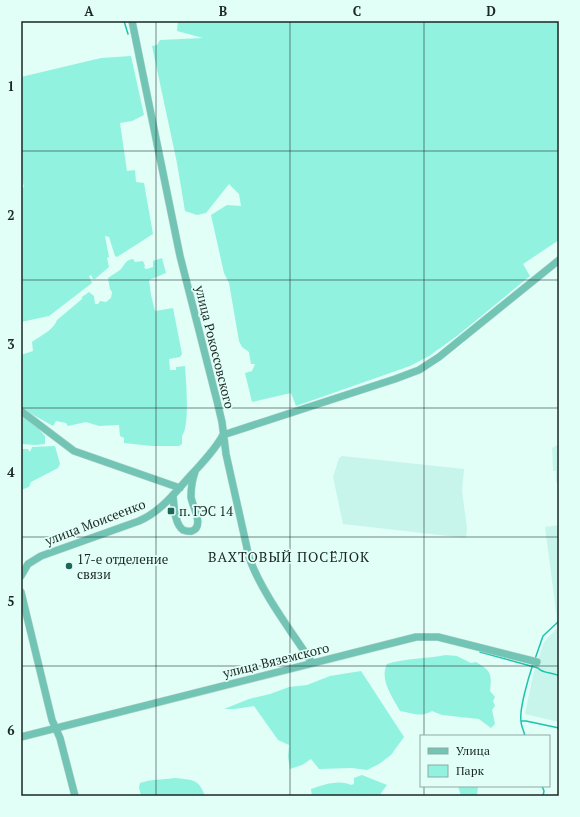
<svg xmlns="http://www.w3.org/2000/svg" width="580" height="817" font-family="'PT Serif',serif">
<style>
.built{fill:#c7f5eb}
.green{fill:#91f2e0}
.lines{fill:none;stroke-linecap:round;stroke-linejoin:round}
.stream{stroke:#1dc4ad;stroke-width:1.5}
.minor-casing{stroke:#bdd7d1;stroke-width:8}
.minor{stroke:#72c5b5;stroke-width:7}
.grid{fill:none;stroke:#1a2724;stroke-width:1;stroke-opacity:0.55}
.poi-dot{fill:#1e655a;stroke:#e1fef7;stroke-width:1.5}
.labels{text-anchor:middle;stroke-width:3.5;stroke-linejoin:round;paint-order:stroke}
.street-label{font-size:13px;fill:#1a2724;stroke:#e1fef7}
.poi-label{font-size:13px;fill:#1a2724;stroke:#e1fef7;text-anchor:start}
.neighbourhood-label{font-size:14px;letter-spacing:1px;fill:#1a2724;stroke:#e1fef7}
.neatline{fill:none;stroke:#1a2724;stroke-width:1.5}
.grid-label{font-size:13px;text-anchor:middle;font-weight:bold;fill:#1a2724}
</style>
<rect width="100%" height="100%" fill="#e1fef7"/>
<path class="built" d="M 559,444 L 559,485 L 556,482 L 556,471 L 553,471 L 552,448 Z
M 342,456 L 464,469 L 462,491 L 467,528 L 466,538 L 343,524 L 333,477 L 339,458 Z
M 559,525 L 559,722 L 525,714 L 533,675 L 544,642 L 558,627 L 545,527 Z"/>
<path class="green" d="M 178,21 L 559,21 L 559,240 L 523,264 L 530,276 L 457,336 L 429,356 L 410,366 L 296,406 L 291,393 L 252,402 L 245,373 L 252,371 L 255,364 L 251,364 L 249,352 L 242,347 L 239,341 L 229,283 L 224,273 L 211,215 L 227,205 L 241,206 L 239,194 L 229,184 L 206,213 L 197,215 L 185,211 L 177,163 L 152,46 L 157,45 L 160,40 L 203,38 L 177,31 Z
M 131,56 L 144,115 L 132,121 L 120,123 L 127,171 L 135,170 L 136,182 L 144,183 L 153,234 L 117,257 L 115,256 L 109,237 L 105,236 L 109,257 L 107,258 L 109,267 L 95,279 L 93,279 L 91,275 L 89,276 L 92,283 L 49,316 L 21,322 L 21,188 L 24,187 L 21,175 L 21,77 L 101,58 Z
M 162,258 L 166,273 L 149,280 L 151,295 L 155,311 L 173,308 L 182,354 L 180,357 L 169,359 L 170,370 L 176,370 L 176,367 L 185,366 C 186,380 190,426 182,436 L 182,444 L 179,446 L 152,446 L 124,443 L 124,438 L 120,436 L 119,425 L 99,426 L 86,422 L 68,426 L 66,423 L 56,421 L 53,426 L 21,408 L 21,355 L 33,351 L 32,342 C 40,336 54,330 57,320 L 82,299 L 82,297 L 89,292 L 94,296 L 95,304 L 98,304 L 100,301 L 106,302 L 111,298 L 112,292 L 110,289 L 108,278 C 112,275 116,273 120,270 C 125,265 125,260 133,259 L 135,262 L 143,261 L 145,266 L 144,268 L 147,269 L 153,267 L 153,261 Z
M 23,416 L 34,424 L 45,436 L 45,444 L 36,445 L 21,444 L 21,421 Z
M 55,446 L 60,464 L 58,468 L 31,482 L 29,487 L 21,490 L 21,449 L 28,449 L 30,452 L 32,447 Z
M 446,655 L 457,656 L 471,663 L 476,662 C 491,671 492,673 490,691 L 495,697 L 493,701 L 495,706 L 492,710 L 495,724 L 491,728 L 479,719 L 442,715 L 432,711 C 420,718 413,713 400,711 C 393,698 379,680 387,664 C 406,658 426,659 446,655 Z
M 361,671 L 404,737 L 391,755 L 379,764 L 367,770 L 352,768 L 319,769 L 311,759 L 302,765 L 290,769 L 288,757 L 289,745 L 278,740 L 254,706 L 235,709 L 224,709 L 249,699 L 270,694 L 289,687 L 307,685 L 330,676 Z
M 362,775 L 387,785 L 381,793 L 381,796 L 312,796 L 311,789 C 323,785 338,779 351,785 L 354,784 L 354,778 Z
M 174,778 C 191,780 199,778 205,796 L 141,796 L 139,787 L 140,783 C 151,779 162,780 174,778 Z
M 458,786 L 478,786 L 477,796 L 461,796 Z"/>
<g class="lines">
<path class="stream" d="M 124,21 L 128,34
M 480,652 L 538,668 C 543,674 553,672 559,676
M 535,659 L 543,636 L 559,621
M 521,721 L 526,721 L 559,728
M 525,736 C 524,731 521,726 521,721 C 519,709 529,676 533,664
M 542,786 L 544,791 L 543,796"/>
<g class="minor-casing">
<path id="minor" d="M 132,21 L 180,256 L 217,401 L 222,422 L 226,454 L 249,557 C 261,592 292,632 312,663
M 21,411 L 74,451 L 180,488
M 223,435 L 395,379 L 419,370 L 439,357 L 559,260
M 173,495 C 174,504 174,524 183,530 C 186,531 189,532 192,531 C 205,526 192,506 191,497 C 191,489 192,480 195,472
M 21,576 L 28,564 L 41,556 L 139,521 C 162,511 176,491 192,474 C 203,462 215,450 223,435
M 21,592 L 52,720 L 60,738 L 75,796
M 21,737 L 416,637 L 438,637 L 537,662"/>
</g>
<use href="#minor" class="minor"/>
</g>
<path class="grid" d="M 156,21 L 156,796M 290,21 L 290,796M 424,21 L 424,736M 21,151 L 559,151M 21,280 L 559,280M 21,408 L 559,408M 21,537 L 559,537M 21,666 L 559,666M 424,786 L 424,796"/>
<g class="poi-dot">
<rect x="167" y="507" width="8" height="8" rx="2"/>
<circle cx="69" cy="566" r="4"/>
</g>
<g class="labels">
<g class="street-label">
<text transform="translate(215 347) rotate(76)" y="5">улица Рокоссовского</text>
<text transform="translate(95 522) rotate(-21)" y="5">улица Моисеенко</text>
<text transform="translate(276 660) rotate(-14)" y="5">улица Вяземского</text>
</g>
<g class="poi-label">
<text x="179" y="516">п. ГЭС 14</text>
<text x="77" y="564">17-е отделение<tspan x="77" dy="15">связи</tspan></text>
</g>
<g class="neighbourhood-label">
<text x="289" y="562">ВАХТОВЫЙ ПОСЁЛОК</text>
</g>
</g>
<rect width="580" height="817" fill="none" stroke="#e1fef7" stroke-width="44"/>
<rect x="420" y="735" width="130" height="52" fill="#e1fef7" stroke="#91a8a3"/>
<rect x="428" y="748" width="20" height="6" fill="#72c5b5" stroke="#91a8a3"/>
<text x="456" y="755" font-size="12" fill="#1a2724">Улица</text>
<rect x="428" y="765" width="20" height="12" fill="#91f2e0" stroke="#91a8a3"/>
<text x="456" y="775" font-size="12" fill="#1a2724">Парк</text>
<rect x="22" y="22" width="536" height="773" class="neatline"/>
<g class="grid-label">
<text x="89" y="16">A</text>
<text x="223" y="16">B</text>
<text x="357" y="16">C</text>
<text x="491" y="16">D</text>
<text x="11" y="91">1</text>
<text x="11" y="220">2</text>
<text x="11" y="349">3</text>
<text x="11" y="477">4</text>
<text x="11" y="606">5</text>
<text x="11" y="735">6</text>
</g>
</svg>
